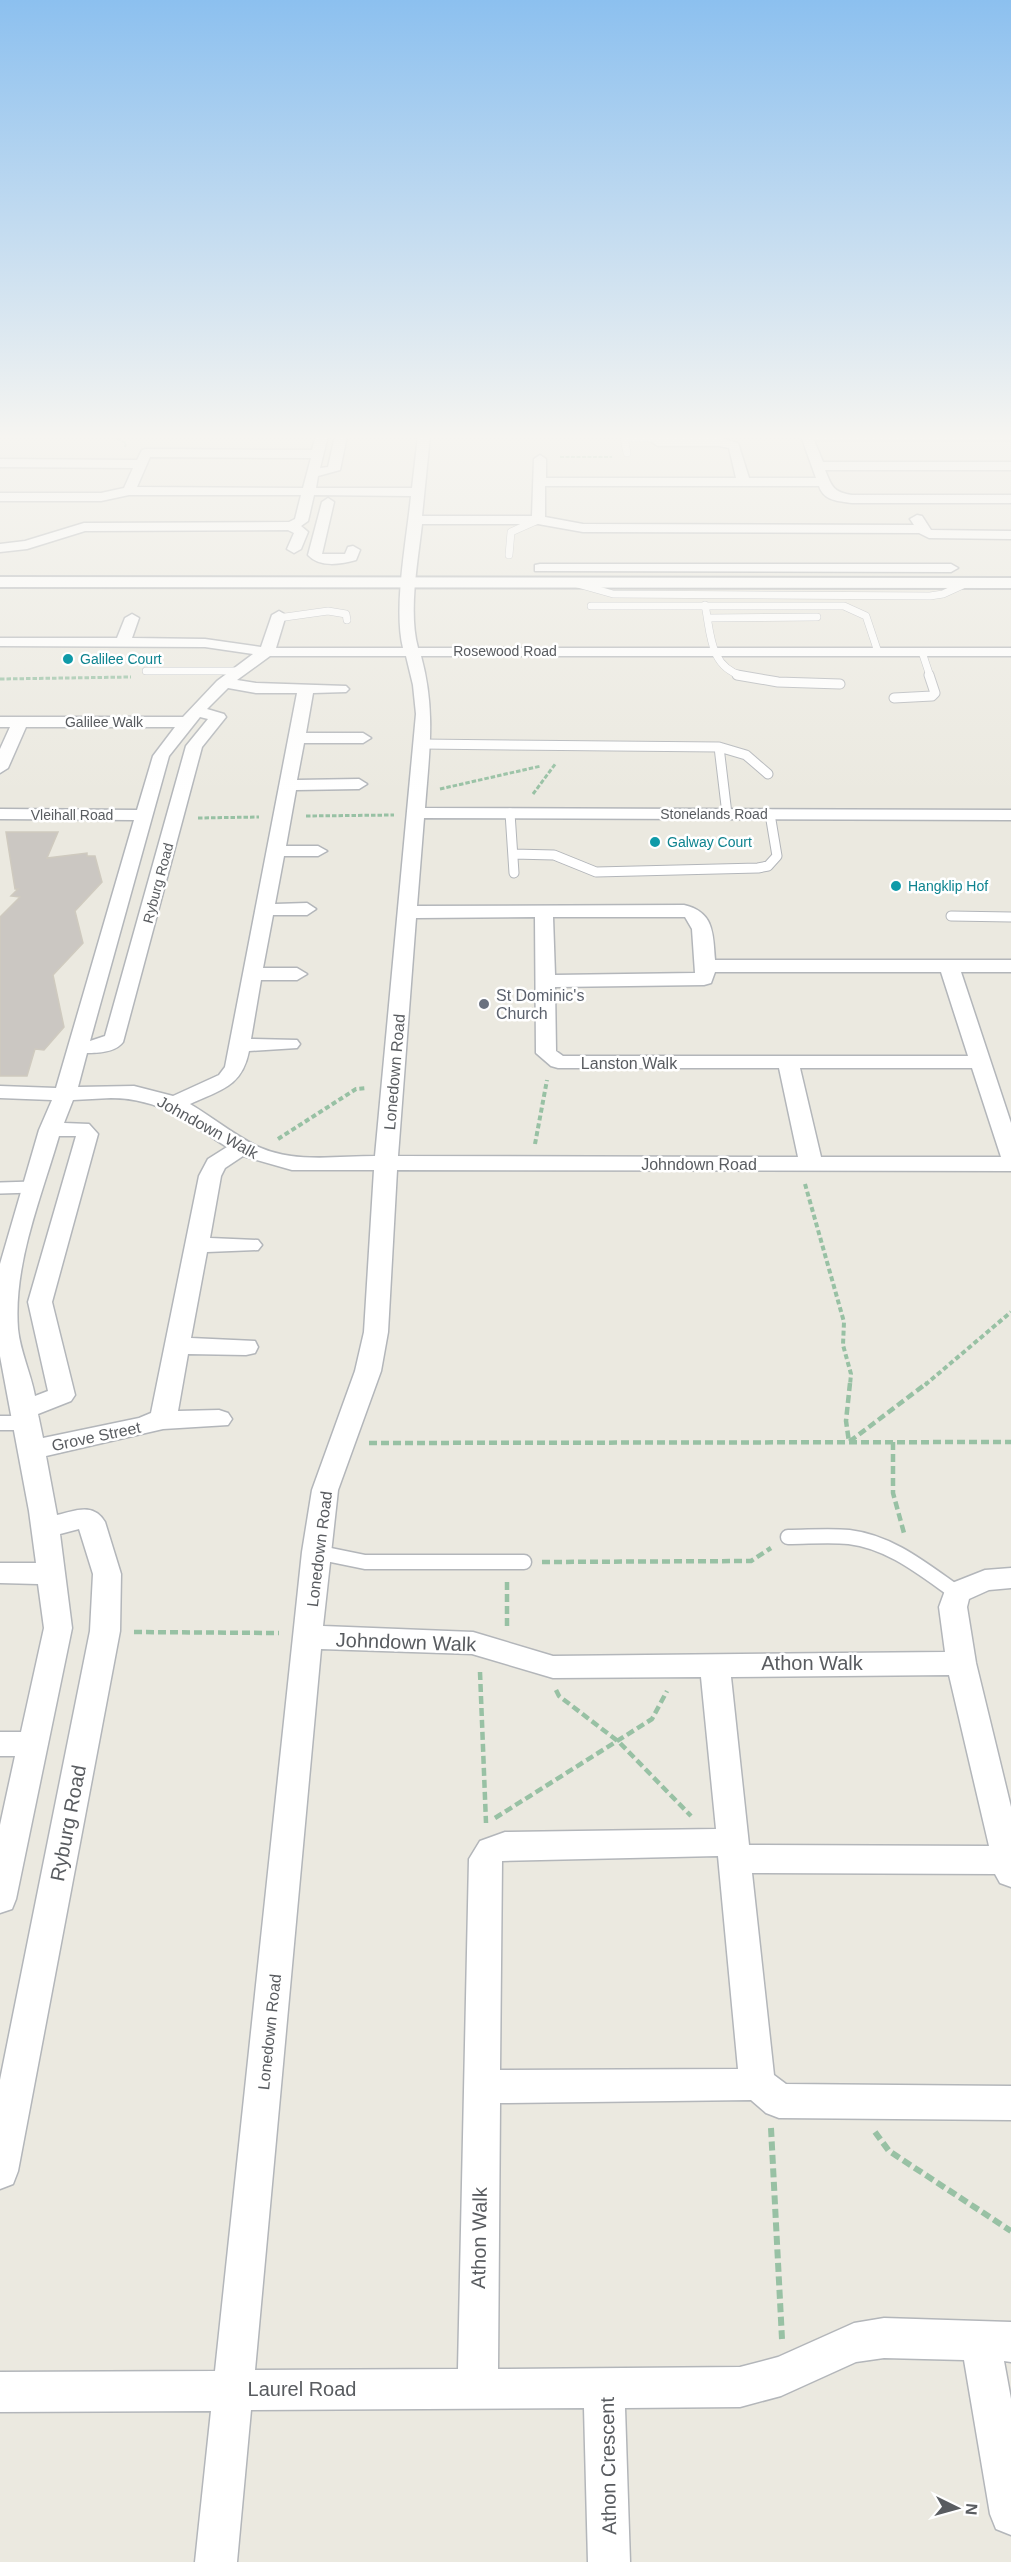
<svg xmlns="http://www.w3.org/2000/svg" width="1011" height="2562" font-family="Arial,sans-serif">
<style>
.building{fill:#cbc7c2;stroke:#cfcabf;stroke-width:1.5}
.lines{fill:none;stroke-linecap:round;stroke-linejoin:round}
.service-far3-casing{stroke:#b3b6ba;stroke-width:8}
.service-far2-casing{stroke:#b3b6ba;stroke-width:11}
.service-far1-casing{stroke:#b3b6ba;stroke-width:14}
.service-casing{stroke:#b3b6ba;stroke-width:17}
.minor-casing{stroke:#b3b6ba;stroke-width:3}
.tertiary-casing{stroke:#b3b6ba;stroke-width:4}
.path-far4{stroke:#98c1a4;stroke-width:2;stroke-dasharray:4 1.5;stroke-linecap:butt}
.path-far3{stroke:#98c1a4;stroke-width:3;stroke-dasharray:4.5 2;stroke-linecap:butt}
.path-far2{stroke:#98c1a4;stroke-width:4;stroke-dasharray:5 3;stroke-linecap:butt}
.path-far1{stroke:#98c1a4;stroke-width:4.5;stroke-dasharray:8 4;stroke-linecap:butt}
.path{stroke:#98c1a4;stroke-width:6;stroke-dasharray:9 4.5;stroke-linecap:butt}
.service-far3{stroke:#fff;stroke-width:7}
.service-far2{stroke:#fff;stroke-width:9}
.service-far1{stroke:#fff;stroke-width:11}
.service{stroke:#fff;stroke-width:14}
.minor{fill:#fff;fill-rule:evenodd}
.tertiary{fill:#fff;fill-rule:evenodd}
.culture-dot{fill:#0f9aa8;stroke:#fff;stroke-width:2}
.worship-dot{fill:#6b7280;stroke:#fff;stroke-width:2}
.labels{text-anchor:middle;stroke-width:5;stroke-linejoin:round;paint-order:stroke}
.far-street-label{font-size:14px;fill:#595c60;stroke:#fff}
.far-culture-label{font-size:14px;fill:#0d838f;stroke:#fff;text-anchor:start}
.worship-label{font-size:16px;fill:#5b616d;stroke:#fff;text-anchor:start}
.street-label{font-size:16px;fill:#595c60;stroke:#fff}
.near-street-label{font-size:20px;fill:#595c60;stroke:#fff}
</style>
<rect width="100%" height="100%" fill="#ebe9e0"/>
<path class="building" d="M 6,832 L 58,832 L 47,858 L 87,853 L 87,856 L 95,856 L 102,882 L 75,911 L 83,943 L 53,975 L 64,1027 L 44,1050 L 35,1049 L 27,1076 L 0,1076 L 0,917 L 20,897 L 11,896 L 18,889 L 15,889 Z"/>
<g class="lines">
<g class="service-far3-casing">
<path id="service-far3" d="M 627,453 L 624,438 L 657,438
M 509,555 L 511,532 L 538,520
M 574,583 L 613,594 L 930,596 L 943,594 L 967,583
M 705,605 C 711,634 709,666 742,676
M 591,606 L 844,606 L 866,616 L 878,652
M 278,618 L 328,611 L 346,614 L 347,620
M 708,618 L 817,617
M 922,652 L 930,676
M 146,671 L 237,671"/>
</g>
<g class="service-far2-casing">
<path id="service-far2" d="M 737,675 L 778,682 L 840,684
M 894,698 L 932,696 L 935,693 L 929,675
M 421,744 L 719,747 L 746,755 L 768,774
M 719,747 L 727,814
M 510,813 L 514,873
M 513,854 L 554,855 L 596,872 L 758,868 L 768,866 L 777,856 L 770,814
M 951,916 L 1011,917"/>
</g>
<g class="service-far1-casing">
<path id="service-far1" d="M 0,1188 L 33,1187"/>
</g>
<g class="service-casing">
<path id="service" d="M 0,1423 L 27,1423
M 788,1537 C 808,1537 829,1535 849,1537 C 891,1542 924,1570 957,1593
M 316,1552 L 365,1562 L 524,1562"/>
</g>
<g class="minor-casing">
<path id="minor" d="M 316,436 L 328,436 L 320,468 L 328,467 L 335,436 L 347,436 L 340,470 L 318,476 L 316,488 L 412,488 L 418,436 L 430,436 L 422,516 L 532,516 L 534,459 L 540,455 L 546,459 L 546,478 L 736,478 L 729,448 L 719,446 L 658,446 L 652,442 L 658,438 L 720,438 L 738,443 L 749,478 L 816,478 L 801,436 L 1011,436 L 1011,440 L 814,440 L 823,462 L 1011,462 L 1011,470 L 825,470 C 832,487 833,492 852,495 L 1011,495 L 1011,503 L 852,503 C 838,501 824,501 819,486 L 545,486 L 545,517 L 583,524 L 914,525 L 910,519 L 917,515 L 922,516 L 931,530 L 1011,531 L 1011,539 L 929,538 L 919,533 L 583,532 L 538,524 L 422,524 C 418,561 408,612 418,648 L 1011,648 L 1011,656 L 421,656 C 436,711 429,753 425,808 L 1011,810 L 1011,820 L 424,818 L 417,906 L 684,905 C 714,912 713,933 715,960 L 1011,960 L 1011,972 L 961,972 L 1011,1123 L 1011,1171 L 397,1170 L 388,1332 L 381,1371 L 338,1490 L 323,1626 L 473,1632 L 553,1656 L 945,1652 L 939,1607 L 947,1585 L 985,1570 L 1011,1568 L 1011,1588 L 989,1590 L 969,1599 L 967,1607 L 976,1663 L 1011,1807 L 1011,1887 L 1000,1883 L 995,1874 L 752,1873 L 774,2075 L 786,2084 L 1011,2086 L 1011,2120 L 779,2118 L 766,2113 L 751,2100 L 500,2103 L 498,2369 L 740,2367 L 778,2357 L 854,2323 L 884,2318 L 1011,2322 L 1011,2362 L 1004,2361 L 1011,2399 L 1011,2535 L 996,2529 L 990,2514 L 964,2360 L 884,2358 L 856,2362 L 781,2396 L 740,2407 L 625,2408 L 630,2562 L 588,2562 L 584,2408 L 251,2410 L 237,2562 L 195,2562 L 211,2411 L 0,2412 L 0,2372 L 215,2371 L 302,1552 L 312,1490 L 355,1371 L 364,1332 L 374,1170 L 292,1170 L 243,1156 L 225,1168 L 221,1176 L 210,1238 L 258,1240 L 262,1245 L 258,1250 L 207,1252 L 191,1338 L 255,1341 L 258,1347 L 255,1353 L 246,1355 L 188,1354 L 178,1411 L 219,1410 L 228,1413 L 232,1419 L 228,1425 L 163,1429 L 46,1456 L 57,1515 C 75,1511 93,1502 105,1522 L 121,1574 L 120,1631 L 18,2171 L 13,2184 L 0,2189 L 0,2080 L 90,1631 L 93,1574 L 79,1529 L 60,1534 L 72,1628 L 16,1899 L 12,1909 L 0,1913 L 0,1825 L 15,1756 L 0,1756 L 0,1732 L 21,1732 L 44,1628 L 38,1584 L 0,1583 L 0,1563 L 36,1563 L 29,1511 L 0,1356 L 0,1264 L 39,1130 L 52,1100 L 0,1098 L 0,1086 L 56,1088 L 134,820 L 0,819 L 0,809 L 137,810 L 153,756 L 175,727 L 26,727 L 8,768 L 0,773 L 0,749 L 10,727 L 0,727 L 0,717 L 183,717 L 217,681 L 253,654 L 205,647 L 0,646 L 0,638 L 117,638 L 125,618 L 132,614 L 139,618 L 132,638 L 205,639 L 261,647 L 272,615 L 279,611 L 286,615 L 276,648 L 403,648 C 393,607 407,538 411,496 L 314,495 L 308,521 L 301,526 L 308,532 L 301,549 L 294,553 L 287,549 L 294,533 L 288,530 L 85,531 L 27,549 L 0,552 L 0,544 L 25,541 L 84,523 L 289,522 L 295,519 L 301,495 L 129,495 L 101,501 L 0,501 L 0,493 L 101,493 L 124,488 L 133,468 L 0,467 L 0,459 L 137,460 L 142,450 L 146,449 L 312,450 ZM 150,457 L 311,458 L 303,488 L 137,487 ZM 270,656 L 406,656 L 413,685 L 416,714 L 375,1156 C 338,1156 296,1163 261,1148 C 236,1137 214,1118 190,1104 C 220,1090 242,1087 249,1051 L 297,1048 L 300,1044 L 297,1040 L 251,1039 L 261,980 L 297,980 L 307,974 L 297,968 L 263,968 L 273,915 L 307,915 L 316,909 L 307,903 L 275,904 L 284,856 L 318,856 L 327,851 L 318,846 L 286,846 L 296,790 L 359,789 L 367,784 L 359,779 L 297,780 L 304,743 L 363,743 L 371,738 L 363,733 L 306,733 L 313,693 L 346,692 L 349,689 L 346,686 L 256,683 L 237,680 ZM 228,688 L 256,693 L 297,693 L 225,1067 L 219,1075 L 173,1096 L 134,1086 L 78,1087 L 87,1053 C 99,1053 116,1052 123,1042 L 202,747 L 226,717 L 224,714 L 207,709 ZM 200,717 L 208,719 L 186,746 L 105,1036 L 90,1041 L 169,756 ZM 535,917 L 536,1053 L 551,1066 L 558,1068 L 779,1068 L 798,1157 L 398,1156 L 416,918 ZM 553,917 L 685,917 L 692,929 L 695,973 L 555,975 ZM 715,972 L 941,972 L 968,1056 L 563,1056 L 556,1051 L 555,987 L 704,985 L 711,983 ZM 800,1068 L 972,1068 L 1001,1157 L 821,1157 ZM 111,1098 C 160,1098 187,1122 227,1147 L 208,1159 L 199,1176 L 151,1413 L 139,1418 L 43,1438 L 38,1414 L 71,1401 L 75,1395 L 52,1302 L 98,1134 L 89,1124 L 64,1123 L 73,1100 ZM 59,1136 L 76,1136 L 28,1302 L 48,1391 L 35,1396 C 31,1374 20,1351 18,1329 C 13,1264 41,1198 59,1136 ZM 321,1649 L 472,1654 L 553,1678 L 701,1677 L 716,1829 L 505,1832 L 480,1841 L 469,1859 L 458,2369 L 255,2370 ZM 949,1675 L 989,1846 L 749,1845 L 731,1677 ZM 718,1856 L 738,2069 L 500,2070 L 502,1861 Z
M 328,498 L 334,502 L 322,554 L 345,554 L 348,547 L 353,546 L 360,550 L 356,560 C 341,564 320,568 308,555 L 322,502 Z
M 540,564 L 951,564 L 958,568 L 951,572 L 535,571 L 535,565 Z"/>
</g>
<g class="tertiary-casing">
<path id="tertiary" d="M 0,577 L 1011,578 L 1011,588 L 0,587 Z"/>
</g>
<path class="path-far4" d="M 112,436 L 126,443 L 125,447
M 560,457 L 612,457"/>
<path class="path-far3" d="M 0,679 L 131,677
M 440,789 L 541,766
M 533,794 L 556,763
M 306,816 L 394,815
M 198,818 L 259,817"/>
<path class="path-far2" d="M 278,1139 L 356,1089 L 367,1088
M 535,1144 L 547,1080
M 805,1184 L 844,1322 L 843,1345 L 851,1374 L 850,1385
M 925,1385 L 1011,1312"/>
<path class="path-far1" d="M 850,1383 L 846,1421 L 849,1442 L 927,1383
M 893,1442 L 893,1493 L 904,1533
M 369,1443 L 1011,1442
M 542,1562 L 751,1561 L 771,1548
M 507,1582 L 507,1629
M 134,1632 L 279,1633
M 480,1672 L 486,1823
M 556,1690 L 559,1696 L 619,1742 L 691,1816
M 495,1818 L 652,1719 L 667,1691"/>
<path class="path" d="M 771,2128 L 782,2339
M 875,2132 L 889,2151 L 1011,2231"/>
<use href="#service-far3" class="service-far3"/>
<use href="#service-far2" class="service-far2"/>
<use href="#service-far1" class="service-far1"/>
<use href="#service" class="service"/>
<use href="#minor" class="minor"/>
<use href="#tertiary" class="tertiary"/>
</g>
<linearGradient id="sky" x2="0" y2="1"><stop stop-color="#8cc0ef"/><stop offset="0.55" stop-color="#f6f5f1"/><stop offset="1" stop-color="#f6f5f1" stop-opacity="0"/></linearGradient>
<rect width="1011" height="794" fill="url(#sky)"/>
<g class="culture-dot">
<circle cx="68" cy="659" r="6"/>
<circle cx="655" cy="842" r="6"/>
<circle cx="896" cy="886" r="6"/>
</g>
<circle class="worship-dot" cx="484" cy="1004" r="6"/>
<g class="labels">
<g class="far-street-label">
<text x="505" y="656">Rosewood Road</text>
<text x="104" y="727">Galilee Walk</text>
<text x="714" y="819">Stonelands Road</text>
<text x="72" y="820">Vleihall Road</text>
<text transform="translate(158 883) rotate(-75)" y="5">Ryburg Road</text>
</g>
<g class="far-culture-label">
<text x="80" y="664">Galilee Court</text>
<text x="667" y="847">Galway Court</text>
<text x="908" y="891">Hangklip Hof</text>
</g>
<g class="worship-label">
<text x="496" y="1001">St Dominic's<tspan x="496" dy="18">Church</tspan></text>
</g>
<g class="street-label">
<text x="629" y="1069">Lanston Walk</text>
<text transform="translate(394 1072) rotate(-85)" y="6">Lonedown Road</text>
<text transform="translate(208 1127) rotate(29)" y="6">Johndown Walk</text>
<text x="699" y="1170">Johndown Road</text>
<text transform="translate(96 1436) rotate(-12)" y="6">Grove Street</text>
<text transform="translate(319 1549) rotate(-83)" y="6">Lonedown Road</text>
<text transform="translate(269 2032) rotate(-84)" y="6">Lonedown Road</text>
</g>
<g class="near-street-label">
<text transform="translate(406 1642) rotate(2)" y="7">Johndown Walk</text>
<text x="812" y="1670">Athon Walk</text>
<text transform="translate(68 1823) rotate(-79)" y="7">Ryburg Road</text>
<text transform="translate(479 2238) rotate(-89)" y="7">Athon Walk</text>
<text x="302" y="2396">Laurel Road</text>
<text transform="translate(608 2466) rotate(-91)" y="7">Athon Crescent</text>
</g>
</g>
<g transform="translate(957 2508) rotate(95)" stroke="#ffffff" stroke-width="4.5" paint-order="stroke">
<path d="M0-4.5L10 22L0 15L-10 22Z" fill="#595c60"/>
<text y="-9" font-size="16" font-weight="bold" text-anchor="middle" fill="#595c60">N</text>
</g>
</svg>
